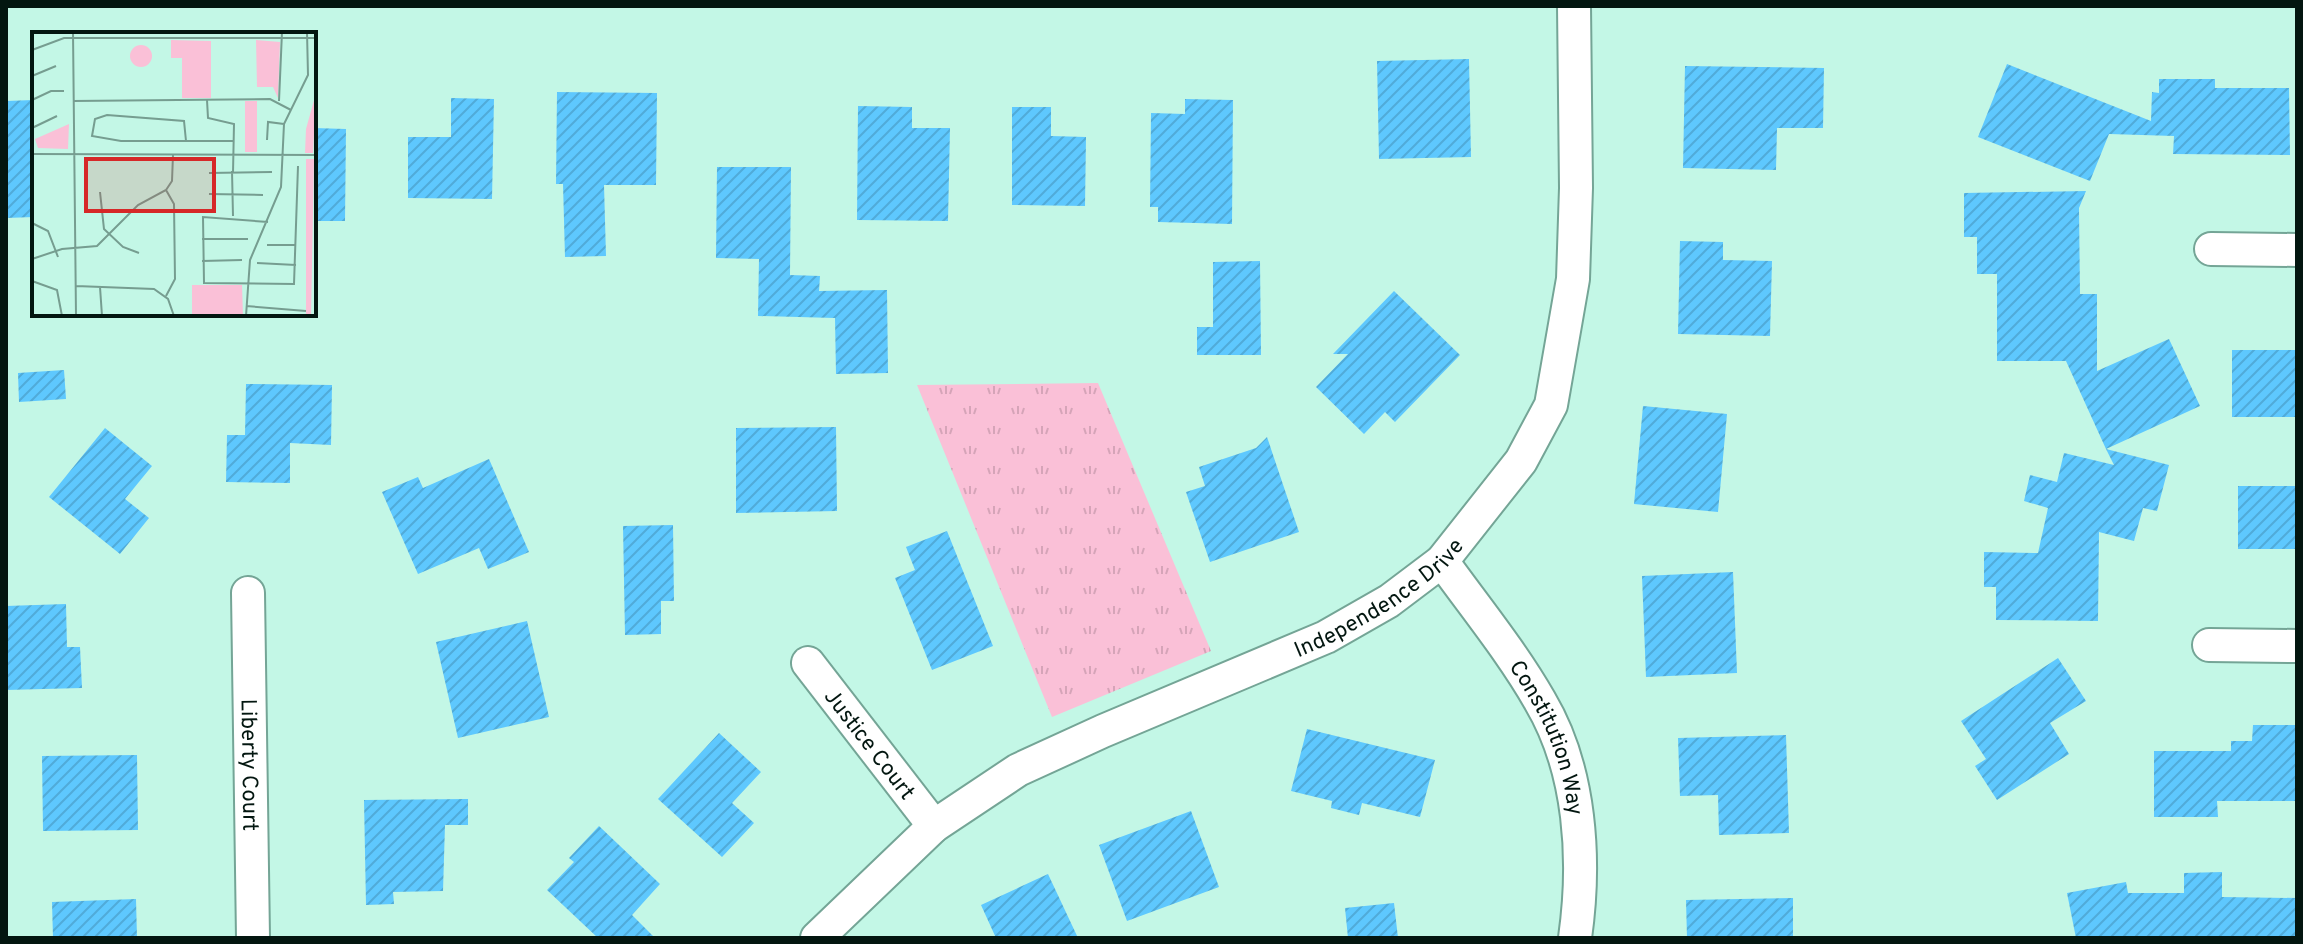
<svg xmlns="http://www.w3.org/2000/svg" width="2303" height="944" font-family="Overpass,sans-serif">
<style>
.grass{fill:url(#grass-tufts)}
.building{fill:url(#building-hatch)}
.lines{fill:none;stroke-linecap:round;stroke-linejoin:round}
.street-casing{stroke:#74a596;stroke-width:36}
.street{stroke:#fff;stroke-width:32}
.labels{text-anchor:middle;stroke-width:6;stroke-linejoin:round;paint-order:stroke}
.street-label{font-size:22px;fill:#031610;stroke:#fff}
.inset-road{fill:none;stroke:#769d90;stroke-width:2}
.view{fill:#d62828;fill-opacity:0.15;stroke:#d62828;stroke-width:4}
.inset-edge{fill:none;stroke:#031610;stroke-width:4}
</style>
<defs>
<pattern id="grass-tufts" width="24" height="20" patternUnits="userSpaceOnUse" patternTransform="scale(2)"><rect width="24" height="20" fill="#fac0d7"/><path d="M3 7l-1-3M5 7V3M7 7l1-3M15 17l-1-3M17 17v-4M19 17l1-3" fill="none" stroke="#d5a4b8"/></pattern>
<pattern id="building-hatch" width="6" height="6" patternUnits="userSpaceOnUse" patternTransform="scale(2)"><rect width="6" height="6" fill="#5ec8fe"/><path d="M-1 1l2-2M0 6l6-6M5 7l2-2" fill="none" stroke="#50abd9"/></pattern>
</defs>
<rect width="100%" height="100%" fill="#c3f7e6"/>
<path class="grass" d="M 1098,383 L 1211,651 L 1052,717 L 917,385 Z"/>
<path class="building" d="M 1469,59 L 1471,157 L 1379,159 L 1377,61 Z
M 2007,64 L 2151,121 L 2152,92 L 2159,93 L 2159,79 L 2215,79 L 2215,88 L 2289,88 L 2290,155 L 2173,154 L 2174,136 L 2109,134 L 2090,181 L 1978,137 Z
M 1685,66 L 1824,68 L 1823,128 L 1777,128 L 1776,170 L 1683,168 Z
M 557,92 L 657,93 L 656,185 L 604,185 L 606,256 L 565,257 L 563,184 L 556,184 Z
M 451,98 L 494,99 L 492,199 L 408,198 L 408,137 L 451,137 Z
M 1185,99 L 1233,100 L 1232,224 L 1158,222 L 1158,207 L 1150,207 L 1151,113 L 1185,114 Z
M 33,100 L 34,217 L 6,218 L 6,101 Z
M 858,106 L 912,107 L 912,128 L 950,128 L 948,221 L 857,220 Z
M 1012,107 L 1051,107 L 1051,136 L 1086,137 L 1085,206 L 1012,205 Z
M 314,128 L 346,129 L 345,221 L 314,221 Z
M 717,167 L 791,167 L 790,275 L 820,276 L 819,291 L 887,290 L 888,373 L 836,374 L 835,318 L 758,316 L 759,259 L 716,258 Z
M 2086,191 L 2079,208 L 2080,294 L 2097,294 L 2097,371 L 2169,339 L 2200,406 L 2106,449 L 2066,361 L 1997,361 L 1997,274 L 1977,274 L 1977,237 L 1964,237 L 1964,193 Z
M 1680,241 L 1723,242 L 1723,260 L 1772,261 L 1770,336 L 1678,334 Z
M 1260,261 L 1261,355 L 1197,355 L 1197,327 L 1213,327 L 1213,262 Z
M 1394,291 L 1460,355 L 1395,422 L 1385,412 L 1364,434 L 1316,387 L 1348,354 L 1333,354 Z
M 2232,350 L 2297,350 L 2297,417 L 2232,417 Z
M 64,370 L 66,399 L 19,402 L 18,373 Z
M 246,384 L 332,385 L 331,445 L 290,443 L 290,483 L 226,482 L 227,435 L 245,435 Z
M 1643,406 L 1727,414 L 1718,512 L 1634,504 Z
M 836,427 L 837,511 L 736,513 L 736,428 Z
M 105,428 L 152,466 L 125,499 L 149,518 L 120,554 L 49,497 Z
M 1267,437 L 1299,532 L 1210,562 L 1186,492 L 1205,486 L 1199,467 L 1256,448 Z
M 2106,449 L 2169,465 L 2157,511 L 2143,508 L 2134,541 L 2099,532 L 2098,621 L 1996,620 L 1996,587 L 1984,587 L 1984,552 L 2038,553 L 2048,508 L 2024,501 L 2030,475 L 2057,482 L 2064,453 L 2114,465 Z
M 489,459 L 529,552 L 488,569 L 479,548 L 418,574 L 382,492 L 418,477 L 423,488 Z
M 2238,486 L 2297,486 L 2297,549 L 2238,549 Z
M 673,525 L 674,601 L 661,601 L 661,634 L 625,635 L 623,526 Z
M 947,531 L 993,646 L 932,670 L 895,578 L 915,570 L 906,547 Z
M 1733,572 L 1737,673 L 1646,677 L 1642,576 Z
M 66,604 L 67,647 L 80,647 L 82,688 L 6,690 L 6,606 Z
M 527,621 L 549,717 L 458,738 L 436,642 Z
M 2058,658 L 2086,701 L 2050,723 L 2069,754 L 1997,800 L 1975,766 L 1986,759 L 1961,721 Z
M 2253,725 L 2296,725 L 2295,801 L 2217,801 L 2218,817 L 2154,817 L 2154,751 L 2231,751 L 2231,741 L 2252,741 Z
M 1307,729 L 1435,760 L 1420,817 L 1362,803 L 1359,815 L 1331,808 L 1332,801 L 1291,791 Z
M 719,733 L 761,772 L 732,803 L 754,823 L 722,857 L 658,799 Z
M 1786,735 L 1789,833 L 1719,835 L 1718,795 L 1680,796 L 1678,738 Z
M 137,755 L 138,830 L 43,831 L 42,756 Z
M 468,799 L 468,825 L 445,825 L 443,891 L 393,892 L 394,904 L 366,905 L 364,800 Z
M 1191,811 L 1219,887 L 1127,921 L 1099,845 Z
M 599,826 L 660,884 L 632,915 L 655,938 L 598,938 L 547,890 L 574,862 L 569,858 Z
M 2222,872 L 2222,897 L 2297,898 L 2297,938 L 2076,938 L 2067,893 L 2126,882 L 2128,893 L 2184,893 L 2184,873 Z
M 1048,874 L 1078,938 L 996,938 L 981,905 Z
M 1793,898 L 1793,938 L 1687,938 L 1686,900 Z
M 136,899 L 137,938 L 53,938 L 52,902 Z
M 1394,903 L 1398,938 L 1348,938 L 1345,908 Z"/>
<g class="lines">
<g class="street-casing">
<g id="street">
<path d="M 2211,249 L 2297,250"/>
<path id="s1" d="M 1442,561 C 1475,607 1512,652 1540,701 C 1581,770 1586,860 1575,938"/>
<path id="s2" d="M 248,593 L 253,938"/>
<path d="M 2209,645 L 2297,646"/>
<path id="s3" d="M 808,663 L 934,826"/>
<path id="s4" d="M 817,938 L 934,826 L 1018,770 L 1103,731 L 1326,637 L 1389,601 L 1442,561 L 1521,461 L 1551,405 L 1573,279 L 1576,188 L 1574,6"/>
</g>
</g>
<use href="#street" class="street"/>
</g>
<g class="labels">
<g class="street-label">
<text dy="8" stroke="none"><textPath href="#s4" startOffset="664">Independence Drive</textPath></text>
<text dy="8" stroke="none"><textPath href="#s1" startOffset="208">Constitution Way</textPath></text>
<text dy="8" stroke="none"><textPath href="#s3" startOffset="102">Justice Court</textPath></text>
<text dy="8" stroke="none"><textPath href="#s2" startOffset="172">Liberty Court</textPath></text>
</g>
</g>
<g transform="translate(32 32)">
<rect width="284" height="284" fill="#c3f7e6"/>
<path d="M 139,8 L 179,9 L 179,66 L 150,66 L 150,26 L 139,26 ZM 224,8 L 248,10 L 246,66 L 241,55 L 225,55 ZM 284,61 L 281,121 L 273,121 L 274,97 ZM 213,69 L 225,69 L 225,120 L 213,120 ZM 37,92 L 36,117 L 6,116 L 3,107 ZM 274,127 L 282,127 L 279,284 L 274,284 Z" fill="#fac0d7"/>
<path d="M 160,253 L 210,253 L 211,284 L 160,284 Z" fill="#fac0d7"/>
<path d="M98 24a11 11 0 1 1 22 0a11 11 0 1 1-22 0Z" fill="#fac0d7"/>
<path class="inset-road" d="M 41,0 L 44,284M 0,18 L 32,6 L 284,6M 0,44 L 24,34M 0,68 L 19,59 L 32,59M 175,68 L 176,86 L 202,92 L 201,141M 41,69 L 238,67 L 259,78M 247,69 L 250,0M 0,96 L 25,84M 235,108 L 236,90 L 252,92M 154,109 L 152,89 L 75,83 L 63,87 L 60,104 L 89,109 L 202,109M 0,122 L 284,123M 200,139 L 201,184M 177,141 L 240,140M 68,160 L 72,197 L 91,215 L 107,221M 177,162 L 231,163M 236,190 L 171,185 L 172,251 L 262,252 L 266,134M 0,191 L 16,199 L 26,225M 170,207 L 216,207M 235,213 L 264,213M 0,227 L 30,217 L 65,214 L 106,173 L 134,158 L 140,149 L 141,123M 170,229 L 210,228M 225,231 L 264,233M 0,249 L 25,258 L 30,284M 44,254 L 122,257 L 136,267 L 142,284M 68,255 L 70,284M 134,264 L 143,247 L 142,172 L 134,158M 214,274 L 274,279M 214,284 L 218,228 L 249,155 L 252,92 L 276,43 L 275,0"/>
<path class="view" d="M 54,127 L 182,127 L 182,179 L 54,179 Z"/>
<rect width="284" height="284" class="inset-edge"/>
</g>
<rect width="2303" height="944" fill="none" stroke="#031610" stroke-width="16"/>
</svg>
